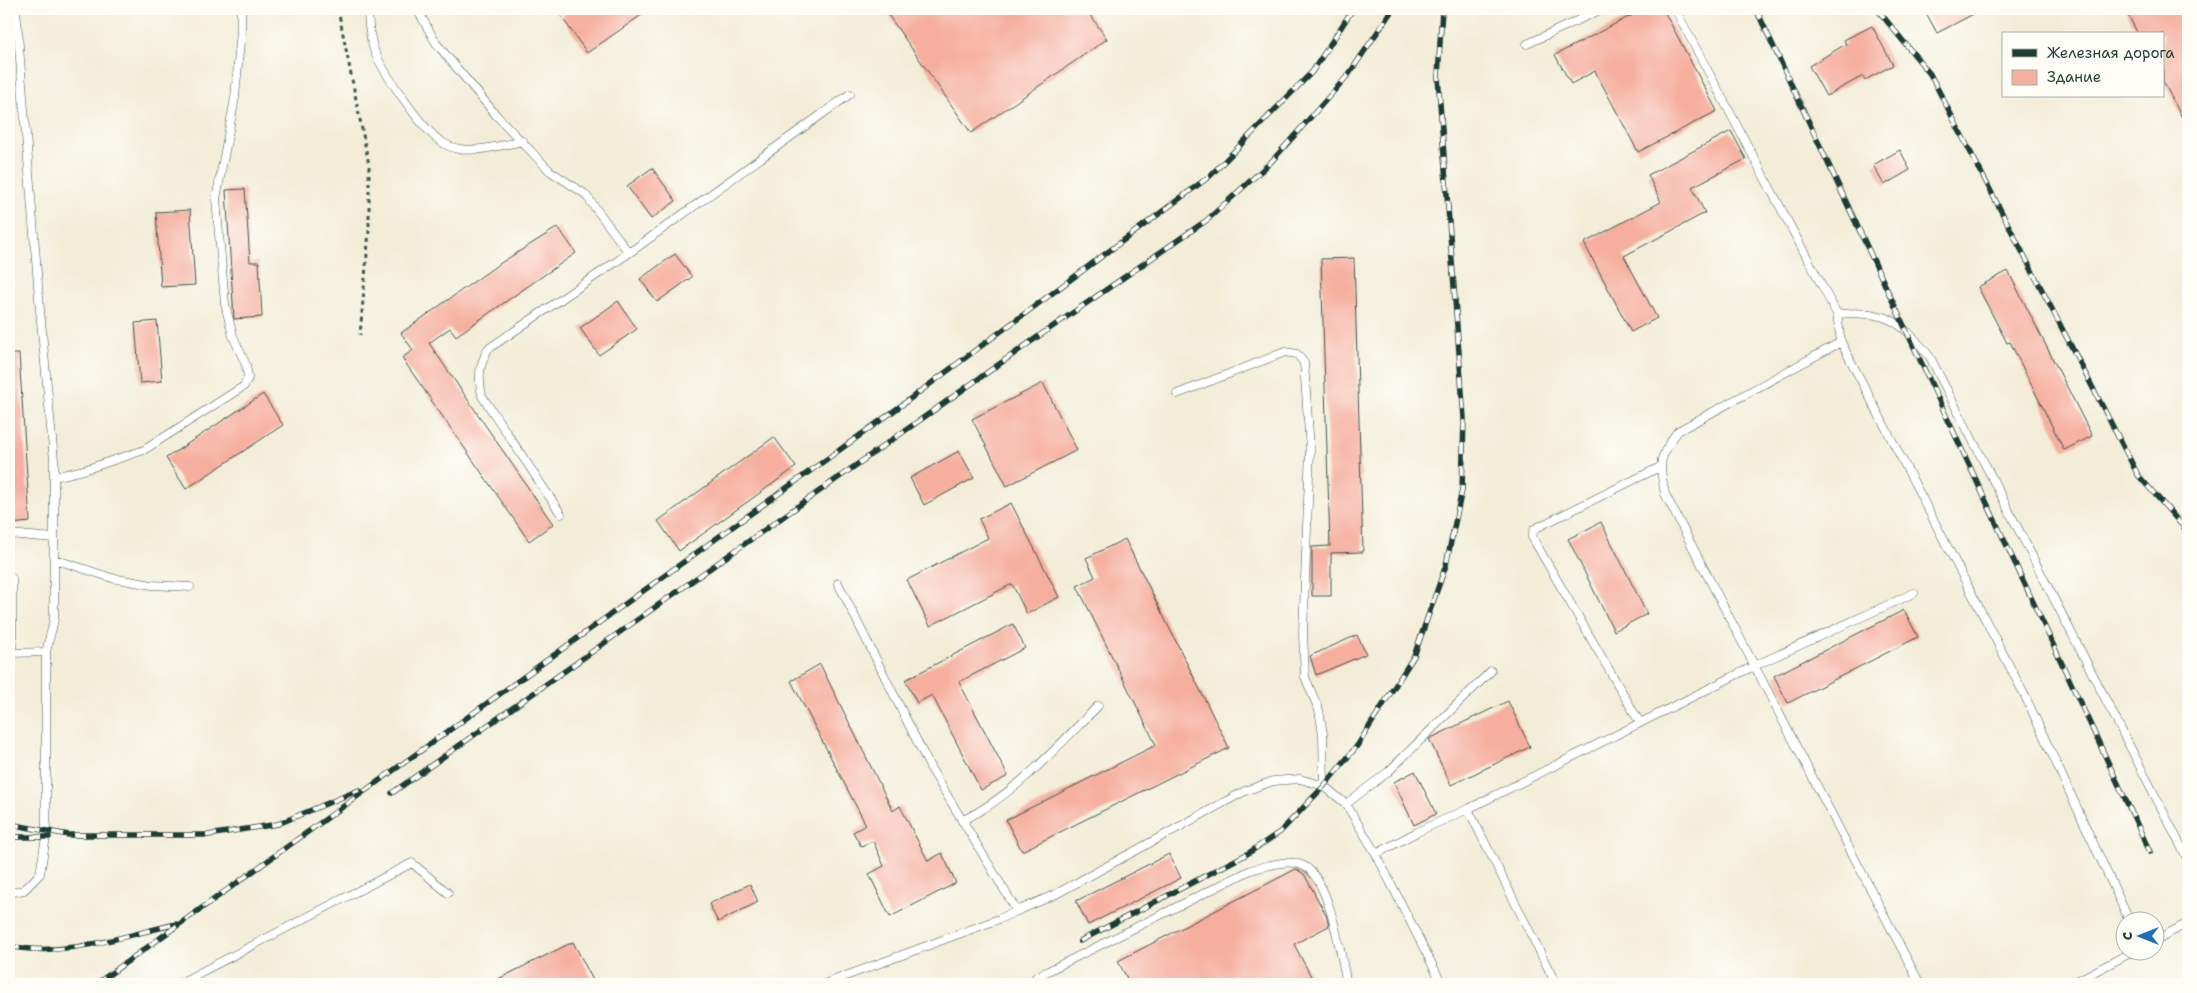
<svg xmlns="http://www.w3.org/2000/svg" width="2197" height="993" font-family="'Shantell Sans',sans-serif">
<style>
.building{fill:#f6ae9f}
.lines{fill:none;stroke-linecap:round;stroke-linejoin:round}
.lane-casing{stroke:#3f574d;stroke-width:9}
.path{stroke:#3f574d;stroke-width:3;stroke-dasharray:4 4;stroke-linecap:butt}
.lane{stroke:#fff;stroke-width:8}
.rail-casing{stroke:#1f3d34;stroke-width:5.5}
.rail{stroke:#fdfcf7;stroke-width:4;stroke-dasharray:11;stroke-linecap:butt}
</style>
<rect width="100%" height="100%" fill="#fdfcf7"/>
<filter id="ink" filterUnits="userSpaceOnUse"><feTurbulence type="fractalNoise" baseFrequency=".02" numOctaves="2"/><feDisplacementMap in="SourceGraphic" scale="10" xChannelSelector="R" yChannelSelector="G"/><feConvolveMatrix kernelMatrix="1 2 1 2 8 2 1 2 1" color-interpolation-filters="sRGB"/></filter>
<filter id="wash" filterUnits="userSpaceOnUse"><feTurbulence type="fractalNoise" baseFrequency=".0096" numOctaves="4" result="noise"/><feDisplacementMap in="SourceGraphic" scale="20" xChannelSelector="R" yChannelSelector="G"/><feGaussianBlur stdDeviation="1.12" result="paint"/><feColorMatrix in="noise" values="0 0 0 0 0 0 0 0 0 0 0 0 0 0 0 0 0 1.4 0 .05"/><feComposite in="paint" operator="in"/></filter>
<g filter="url(#wash)">
<rect width="100%" height="100%" fill="#f3edd8"/>
<g id="blocks">
<path class="building" d="M 572,9 L 650,9 L 587,53 L 561,16 Z
M 884,9 L 1086,9 L 1107,39 L 971,133 Z
M 1644,9 L 1663,9 L 1717,111 L 1638,152 L 1595,71 L 1571,84 L 1555,55 Z
M 1924,9 L 1983,9 L 1937,33 Z
M 2125,9 L 2188,9 L 2188,129 L 2163,81 L 2163,34 L 2138,34 Z
M 1872,26 L 1893,65 L 1865,80 L 1863,76 L 1826,96 L 1809,66 L 1846,44 L 1844,40 Z
M 1731,131 L 1746,159 L 1692,187 L 1705,213 L 1624,256 L 1657,318 L 1631,332 L 1584,243 L 1661,202 L 1648,175 Z
M 1900,150 L 1910,170 L 1884,185 L 1873,165 Z
M 652,168 L 676,201 L 651,219 L 627,186 Z
M 245,189 L 250,262 L 259,262 L 262,317 L 234,319 L 226,190 Z
M 190,210 L 195,285 L 161,287 L 156,212 Z
M 558,227 L 576,253 L 456,336 L 450,328 L 429,343 L 553,524 L 529,541 L 402,358 L 413,350 L 401,333 L 496,266 Z
M 675,254 L 692,277 L 657,302 L 640,279 Z
M 1354,258 L 1363,552 L 1331,553 L 1331,596 L 1312,596 L 1312,547 L 1330,546 L 1321,259 Z
M 2008,271 L 2092,436 L 2064,450 L 2010,342 L 2007,343 L 1978,287 Z
M 618,301 L 637,329 L 599,355 L 580,328 Z
M 157,321 L 162,381 L 140,383 L 135,323 Z
M 9,354 L 19,354 L 30,522 L 11,524 L 9,482 Z
M 1043,383 L 1077,450 L 1007,486 L 972,419 Z
M 263,394 L 283,425 L 186,489 L 166,458 Z
M 774,437 L 796,467 L 679,551 L 658,521 Z
M 959,451 L 974,478 L 924,505 L 910,478 Z
M 1011,503 L 1059,597 L 1027,614 L 1012,584 L 930,626 L 907,580 L 988,538 L 979,519 Z
M 1601,522 L 1647,614 L 1614,631 L 1568,539 Z
M 1125,539 L 1229,748 L 1022,851 L 1006,820 L 1156,745 L 1077,586 L 1095,577 L 1086,558 Z
M 1904,610 L 1918,637 L 1788,703 L 1774,676 Z
M 1013,624 L 1025,648 L 959,682 L 1008,776 L 981,790 L 932,695 L 917,703 L 905,680 Z
M 1357,635 L 1366,654 L 1316,675 L 1310,656 Z
M 820,664 L 893,811 L 900,806 L 928,861 L 942,853 L 956,883 L 890,917 L 869,874 L 884,866 L 873,841 L 861,846 L 853,832 L 866,825 L 791,681 Z
M 1508,701 L 1530,747 L 1451,785 L 1429,739 Z
M 1415,771 L 1436,814 L 1414,825 L 1394,782 Z
M 1169,854 L 1181,878 L 1088,925 L 1076,901 Z
M 1296,869 L 1304,874 L 1326,915 L 1329,926 L 1294,944 L 1315,984 L 1130,984 L 1118,961 Z
M 750,884 L 758,902 L 718,922 L 709,904 Z
M 573,942 L 595,984 L 488,984 Z"/>
</g>
</g>
<g filter="url(#ink)">
<use href="#blocks" fill-opacity="0" stroke="#3f574d" stroke-width="1"/>
<g class="lines">
<g class="lane-casing">
<path id="lane" d="M 16,9 L 40,310 L 54,460 L 54,620 L 46,652
M 368,9 C 368,22 370,37 374,50 C 381,69 413,114 427,129 C 435,138 446,147 459,149 C 479,152 502,145 523,141
M 417,9 L 436,43 L 496,115 L 550,171 L 585,194 L 629,253
M 1675,9 L 1837,314 L 1841,342 L 2025,696 L 2129,920
M 1527,44 L 1602,9
M 1837,314 C 1887,310 1900,320 1930,357 L 2188,860
M 1841,342 L 1678,431 C 1658,458 1659,462 1665,494 L 1920,984
M 1177,394 L 1285,352 L 1297,354 L 1304,363 L 1310,449 L 1303,633 L 1305,677 L 1319,710 L 1323,734 L 1324,786
M 54,477 L 84,470 L 144,450 L 244,386 L 248,378 L 246,365 L 233,336 L 225,304 L 216,199 L 235,98 L 241,30 L 241,9
M 561,514 L 482,396 C 478,377 479,366 488,349 L 629,253 L 850,94
M 9,534 L 54,538
M 54,559 L 112,578 L 152,585 L 190,587
M 9,578 L 12,578 L 12,653 L 46,652 L 46,837 L 40,874 L 24,890 L 9,893
M 838,583 L 930,767 L 1017,911 L 1056,894 L 1245,791 L 1273,781 L 1300,779 L 1324,786 L 1346,804 L 1376,854 L 1442,984
M 1640,723 L 1532,537 L 1534,529 L 1660,467
M 1346,804 L 1388,772 L 1491,671
M 1468,809 L 1556,984
M 962,821 C 1017,793 1055,749 1098,706
M 1376,854 L 1417,832 L 1468,809 L 1754,666 L 1914,593
M 2154,941 L 2188,923
M 178,984 L 412,863 L 448,893
M 824,984 L 999,919 L 1017,911
M 1035,984 L 1036,977 L 1251,870 C 1267,866 1288,858 1304,866 C 1330,879 1341,957 1347,984
M 2071,984 L 2136,950"/>
</g>
<path class="path" d="M 338,9 L 369,165 L 369,231 L 360,335"/>
<use href="#lane" class="lane"/>
<g class="rail-casing">
<path id="rail" d="M 1756,9 L 2150,852
M 1877,9 L 1930,74 L 2138,475 L 2188,532
M 392,793 L 1039,336 L 1207,220 L 1271,162 L 1349,74 L 1393,9
M 9,824 L 69,835 L 208,835 L 278,824 L 359,790
M 9,837 L 49,837
M 1080,941 L 1247,854 L 1280,832 L 1324,786 L 1357,746 L 1414,656 L 1446,565 L 1462,490 L 1464,418 L 1438,77 L 1442,9
M 9,946 C 64,958 122,936 176,924
M 96,984 L 891,413 L 1210,176 L 1312,72 L 1353,9"/>
</g>
<use href="#rail" class="rail"/>
</g>
</g>
<rect width="2197" height="993" fill="none" stroke="#fdfcf7" stroke-width="30"/>
<rect x="2002" y="32" width="162" height="65" fill="#fdfcf7" stroke="#a4b0a9"/>
<rect x="2012" y="49" width="25" height="8" fill="#1f3d34" stroke="#a4b0a9"/>
<text x="2047" y="58" font-size="15" fill="#1f3d34">Железная дорога</text>
<rect x="2012" y="70" width="25" height="15" fill="#f6ae9f" stroke="#a4b0a9"/>
<text x="2047" y="82" font-size="15" fill="#1f3d34">Здание</text>
<g transform="translate(2140 936) rotate(270)"><circle r="24" fill="#fdfcf7" stroke="#a4b0a9"/>
<path d="M0-4L9 19L0 12L-9 19Z" fill="#1f6fb2"/>
<text y="-8" font-size="14" font-weight="bold" text-anchor="middle" fill="#1f3d34">С</text>
</g>
</svg>
